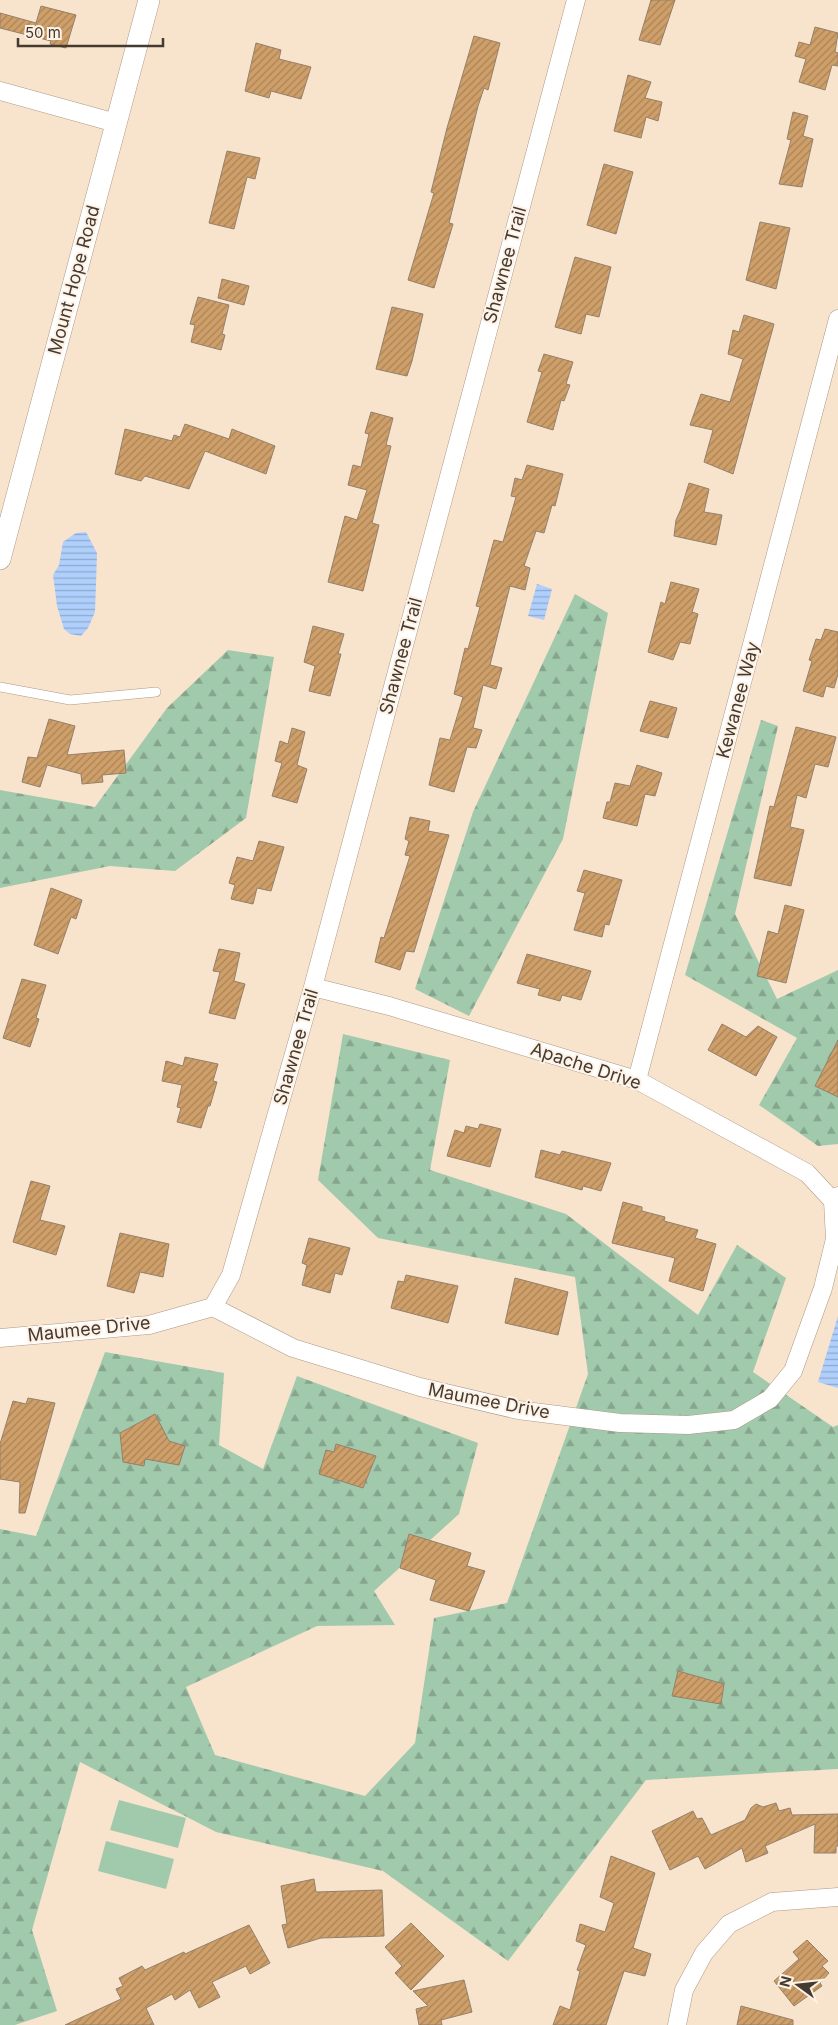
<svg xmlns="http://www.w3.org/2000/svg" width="838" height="2025" font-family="Inter,sans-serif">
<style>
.forest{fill:url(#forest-firs)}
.garden{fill:#a1caad}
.water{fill:url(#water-rules)}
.building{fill:url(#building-hatch);stroke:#93806b}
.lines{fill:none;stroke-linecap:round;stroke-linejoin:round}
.service-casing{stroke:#ad9a85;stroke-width:10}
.minor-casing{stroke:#ad9a85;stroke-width:19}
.tertiary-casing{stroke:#ad9a85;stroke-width:22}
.service{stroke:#fff;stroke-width:9}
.minor{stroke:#fff;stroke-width:18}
.tertiary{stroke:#fff;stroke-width:21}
.labels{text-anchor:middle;stroke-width:4;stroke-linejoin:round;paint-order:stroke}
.street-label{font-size:18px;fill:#433b32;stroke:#fff2e5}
</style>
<defs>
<pattern id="forest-firs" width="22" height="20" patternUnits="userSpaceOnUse" patternTransform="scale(1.25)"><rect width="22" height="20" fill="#a1caad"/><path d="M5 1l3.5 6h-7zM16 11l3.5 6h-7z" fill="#85a58d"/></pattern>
<pattern id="water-rules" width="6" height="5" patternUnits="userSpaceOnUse" patternTransform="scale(1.25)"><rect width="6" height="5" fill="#afcffc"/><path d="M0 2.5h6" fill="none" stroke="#90a9cd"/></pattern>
<pattern id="building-hatch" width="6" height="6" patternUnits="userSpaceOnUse" patternTransform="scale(1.25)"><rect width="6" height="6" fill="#cf9f69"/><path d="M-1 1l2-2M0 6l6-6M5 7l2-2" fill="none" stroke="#aa8357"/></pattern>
</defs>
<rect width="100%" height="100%" fill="#f8e3cd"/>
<path class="forest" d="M 575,594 L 608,613 L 563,839 L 469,1016 L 415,989 L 473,812 Z
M 228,650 L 274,657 L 246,818 L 175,871 L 110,866 L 0,888 L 0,790 L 95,807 L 167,708 Z
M 761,720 L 778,726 L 735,914 L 777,999 L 838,970 L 838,1144 L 818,1146 L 759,1105 L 797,1038 L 685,975 Z
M 343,1034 L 450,1060 L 430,1170 L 566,1214 L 698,1315 L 737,1245 L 786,1278 L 753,1372 L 833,1427 L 838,1425 L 838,1769 L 646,1780 L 508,1961 L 383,1871 L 216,1832 L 80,1762 L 32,1930 L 57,2011 L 15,2025 L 0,2025 L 0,1529 L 36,1536 L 105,1352 L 224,1373 L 219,1445 L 263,1469 L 297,1376 L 478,1443 L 459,1514 L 374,1591 L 395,1625 L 317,1626 L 186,1687 L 215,1755 L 365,1796 L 415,1743 L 434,1618 L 507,1603 L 588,1374 L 575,1277 L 378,1238 L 318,1180 Z"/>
<path class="garden" d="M 119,1800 L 186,1818 L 178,1848 L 110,1830 Z
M 106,1841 L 174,1859 L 166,1889 L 98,1871 Z"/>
<path class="water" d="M 86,532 L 97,553 L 96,584 L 95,612 L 88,628 L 81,636 L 70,634 L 64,629 L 57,606 L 53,575 L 59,565 L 63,542 L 76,533 Z
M 537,584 L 552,589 L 544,620 L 528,616 Z
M 838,1316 L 838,1388 L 818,1382 Z"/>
<path class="building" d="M 651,0 L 675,0 L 660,45 L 639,40 Z
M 41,6 L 76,15 L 66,48 L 50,44 L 51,41 L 0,28 L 0,13 L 36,23 Z
M 815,27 L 838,33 L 835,52 L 838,53 L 838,66 L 832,65 L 825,90 L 799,82 L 806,59 L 795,56 L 799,42 L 810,45 Z
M 474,36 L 500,43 L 488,90 L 484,88 L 478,106 L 449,223 L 453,224 L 434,288 L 408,280 L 434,193 L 431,192 L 447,128 Z
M 256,43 L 281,50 L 279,59 L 311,67 L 301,99 L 271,91 L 269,98 L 245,91 Z
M 628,75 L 651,82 L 645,98 L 662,102 L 658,121 L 646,117 L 641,138 L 614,131 Z
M 793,112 L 808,116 L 803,136 L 813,139 L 802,187 L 779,184 L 791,140 L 787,139 Z
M 227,151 L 260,158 L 255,179 L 247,177 L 234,229 L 209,223 Z
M 604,164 L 633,172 L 616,234 L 587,225 Z
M 760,222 L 790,228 L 776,289 L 746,280 Z
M 575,257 L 611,267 L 599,317 L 586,314 L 581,334 L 555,327 Z
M 222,279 L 249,286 L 244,305 L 218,298 Z
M 198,297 L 229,305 L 222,334 L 225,335 L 221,350 L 191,342 L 195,325 L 190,324 Z
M 392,307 L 423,314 L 412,361 L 407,376 L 376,369 Z
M 744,315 L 774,324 L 733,474 L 704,462 L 713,430 L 690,425 L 701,394 L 730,402 L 743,359 L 728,354 L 733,330 L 739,332 Z
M 544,354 L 573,362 L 566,384 L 570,385 L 564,401 L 561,400 L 553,430 L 527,422 L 542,372 L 538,371 Z
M 371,412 L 393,418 L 386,445 L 391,446 L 372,523 L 379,525 L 363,591 L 328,582 L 345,516 L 357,520 L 367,490 L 348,485 L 353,465 L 361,467 L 369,434 L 365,433 Z
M 185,424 L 229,439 L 232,429 L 275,446 L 266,474 L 205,451 L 189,489 L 145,476 L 141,481 L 115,474 L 125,429 L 172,441 L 174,435 L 180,437 Z
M 527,465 L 563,474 L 555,506 L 552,505 L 544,533 L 536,531 L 524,566 L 530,568 L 525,590 L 510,586 L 490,665 L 502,668 L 496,689 L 483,685 L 473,728 L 482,730 L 476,748 L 467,747 L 454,792 L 429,785 L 440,738 L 450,740 L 463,697 L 454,694 L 465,648 L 468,649 L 480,607 L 476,606 L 494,540 L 503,542 L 516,497 L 511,496 L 515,478 L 522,480 Z
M 689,483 L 709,489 L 704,512 L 722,515 L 716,545 L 674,536 L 676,520 L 681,509 Z
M 671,582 L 699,589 L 692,612 L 698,614 L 690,644 L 680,642 L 673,660 L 648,652 L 661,602 L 665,604 Z
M 313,626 L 344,634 L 338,654 L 341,654 L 330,696 L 309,691 L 315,666 L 304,662 Z
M 825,629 L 838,632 L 838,674 L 834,688 L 826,686 L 823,697 L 803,691 L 812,661 L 809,660 L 816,639 L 821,640 Z
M 650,701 L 677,708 L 668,738 L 640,731 Z
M 49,719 L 75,726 L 67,755 L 124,750 L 126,773 L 102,775 L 103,782 L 82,784 L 81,774 L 47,765 L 40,787 L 22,782 L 28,757 L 37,758 Z
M 796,727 L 836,737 L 828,767 L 815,764 L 806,798 L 797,795 L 790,827 L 804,830 L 791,886 L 754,878 L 770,806 L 774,807 Z
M 292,728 L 305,732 L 297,765 L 307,769 L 297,803 L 272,796 L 282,763 L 275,761 L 280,741 L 288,744 Z
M 637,765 L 662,773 L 655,796 L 645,794 L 637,826 L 603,818 L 607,802 L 610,802 L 615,783 L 630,786 Z
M 410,817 L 430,821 L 428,831 L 449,835 L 414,952 L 406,951 L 400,970 L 375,962 L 381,937 L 384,938 L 410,856 L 405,855 L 409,841 L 405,839 Z
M 259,841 L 284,847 L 271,891 L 257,888 L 253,904 L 231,899 L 235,885 L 229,883 L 237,857 L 253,861 Z
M 584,870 L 622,880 L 609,925 L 605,924 L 602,937 L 574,930 L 585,893 L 577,891 Z
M 51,888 L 82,900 L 76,919 L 71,917 L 58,954 L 34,945 Z
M 785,905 L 804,910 L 786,983 L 757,976 L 768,931 L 778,934 Z
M 219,949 L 240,953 L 234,981 L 245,984 L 235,1019 L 209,1013 L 220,972 L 213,971 Z
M 527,954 L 591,971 L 581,1000 L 562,995 L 560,1001 L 538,995 L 540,989 L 517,983 Z
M 22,979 L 46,985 L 36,1018 L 39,1019 L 30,1047 L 3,1038 Z
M 722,1024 L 746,1037 L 758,1026 L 777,1037 L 756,1076 L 708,1050 Z
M 838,1040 L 838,1097 L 815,1086 Z
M 185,1057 L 218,1064 L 213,1081 L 217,1082 L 210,1106 L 208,1106 L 201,1128 L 177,1122 L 181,1108 L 177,1107 L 182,1085 L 162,1081 L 166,1061 L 183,1066 Z
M 480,1124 L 501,1129 L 490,1167 L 447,1156 L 455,1130 L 464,1133 L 466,1126 L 478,1129 Z
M 541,1150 L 560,1155 L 562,1151 L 611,1163 L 601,1191 L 583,1186 L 582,1190 L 535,1177 Z
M 31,1181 L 50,1186 L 40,1220 L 65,1226 L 56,1255 L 13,1242 Z
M 623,1202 L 642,1207 L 642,1211 L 665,1217 L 664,1221 L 698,1230 L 695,1238 L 716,1244 L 703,1291 L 669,1281 L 675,1258 L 612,1243 Z
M 120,1233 L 169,1244 L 163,1277 L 140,1272 L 134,1293 L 107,1286 Z
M 309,1238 L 350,1248 L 342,1275 L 335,1273 L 330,1293 L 302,1285 L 307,1265 L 302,1263 Z
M 406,1275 L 458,1286 L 448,1323 L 391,1308 L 398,1281 L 404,1282 Z
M 515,1278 L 568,1292 L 558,1335 L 505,1323 Z
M 28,1398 L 55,1403 L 25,1513 L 19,1513 L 20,1482 L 0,1479 L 0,1444 L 13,1401 L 26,1404 Z
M 155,1414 L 169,1441 L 185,1446 L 179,1465 L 145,1459 L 144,1466 L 123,1462 L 120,1433 Z
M 336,1444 L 376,1456 L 363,1488 L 319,1474 L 326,1450 L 334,1452 Z
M 409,1534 L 471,1553 L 467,1566 L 485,1571 L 469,1611 L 430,1600 L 436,1580 L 400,1568 Z
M 678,1671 L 724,1684 L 721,1704 L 672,1696 Z
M 776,1803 L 779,1811 L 790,1808 L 792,1815 L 838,1814 L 838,1846 L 836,1846 L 836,1853 L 814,1853 L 815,1824 L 765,1846 L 768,1853 L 746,1862 L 742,1848 L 705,1869 L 698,1856 L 670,1870 L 652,1831 L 693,1811 L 697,1819 L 702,1818 L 711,1835 L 745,1820 L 751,1808 L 756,1804 L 763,1807 Z
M 611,1856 L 655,1873 L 633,1948 L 651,1954 L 645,1976 L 624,1971 L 606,2025 L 553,2025 L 560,2006 L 570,2010 L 580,1971 L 577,1970 L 586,1945 L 576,1941 L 580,1924 L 605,1932 L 614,1903 L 600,1897 Z
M 314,1879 L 316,1892 L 382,1890 L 384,1936 L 321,1938 L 288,1948 L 282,1925 L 287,1924 L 281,1886 Z
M 411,1923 L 444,1956 L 411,1990 L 395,1973 L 402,1966 L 385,1947 Z
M 249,1925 L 270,1963 L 250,1974 L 246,1966 L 212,1982 L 220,1997 L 199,2008 L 190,1990 L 175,2000 L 172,1994 L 146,2008 L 154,2025 L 65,2025 L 121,1999 L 116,1989 L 123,1986 L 119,1978 L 142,1966 L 145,1970 L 184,1952 L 185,1954 Z
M 807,1940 L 828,1961 L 822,1966 L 829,1973 L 820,1983 L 822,1986 L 794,2006 L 774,1981 L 799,1959 L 793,1952 Z
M 464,1980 L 472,2012 L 441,2020 L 442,2025 L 419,2025 L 416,2009 L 428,2006 L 413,1991 Z
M 741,2006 L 793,2020 L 793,2025 L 737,2025 Z"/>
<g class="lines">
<g class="service-casing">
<path id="service" d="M 0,687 L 70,700 L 156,692"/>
</g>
<g class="minor-casing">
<path id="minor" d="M 0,91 L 116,123
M 313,987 L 389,1006 L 637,1080 L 807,1173 L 833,1201
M 637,1080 L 838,319
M 213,1307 L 231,1275 L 313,987 L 576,0
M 0,1338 L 149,1325 L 213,1307 L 293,1348 L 420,1387 L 518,1410 L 620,1423 L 688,1425 L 734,1420 L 770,1399 L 793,1371 L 823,1288 L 835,1239 L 833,1201 L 838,1196
M 677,2025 L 684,1990 L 704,1953 L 729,1924 L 772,1902 L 838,1897"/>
</g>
<g class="tertiary-casing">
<path id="tertiary" d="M 0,559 L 149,0"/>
</g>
<use href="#service" class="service"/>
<use href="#minor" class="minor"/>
<use href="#tertiary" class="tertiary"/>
</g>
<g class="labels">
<g class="street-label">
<text transform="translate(505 265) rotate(-75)" y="6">Shawnee Trail</text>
<text transform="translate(74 280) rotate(-75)" y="6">Mount Hope Road</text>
<text transform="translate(401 656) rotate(-75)" y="6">Shawnee Trail</text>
<text transform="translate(738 700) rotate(-75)" y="6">Kewanee Way</text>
<text transform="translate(296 1047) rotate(-74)" y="6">Shawnee Trail</text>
<text transform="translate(586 1066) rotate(18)" y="6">Apache Drive</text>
<text transform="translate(89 1329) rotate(-6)" y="6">Maumee Drive</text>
<text transform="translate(489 1401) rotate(11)" y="6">Maumee Drive</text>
</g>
</g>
<g transform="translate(798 1985) rotate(285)" stroke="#fff2e5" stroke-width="4" paint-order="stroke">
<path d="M0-4L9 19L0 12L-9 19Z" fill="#433b32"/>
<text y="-8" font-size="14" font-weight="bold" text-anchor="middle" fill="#433b32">N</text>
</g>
<path d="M18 38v8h145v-8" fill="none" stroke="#433b32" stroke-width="2.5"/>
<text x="25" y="38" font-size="15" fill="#433b32" stroke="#fff2e5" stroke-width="4" paint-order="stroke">50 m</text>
</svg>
